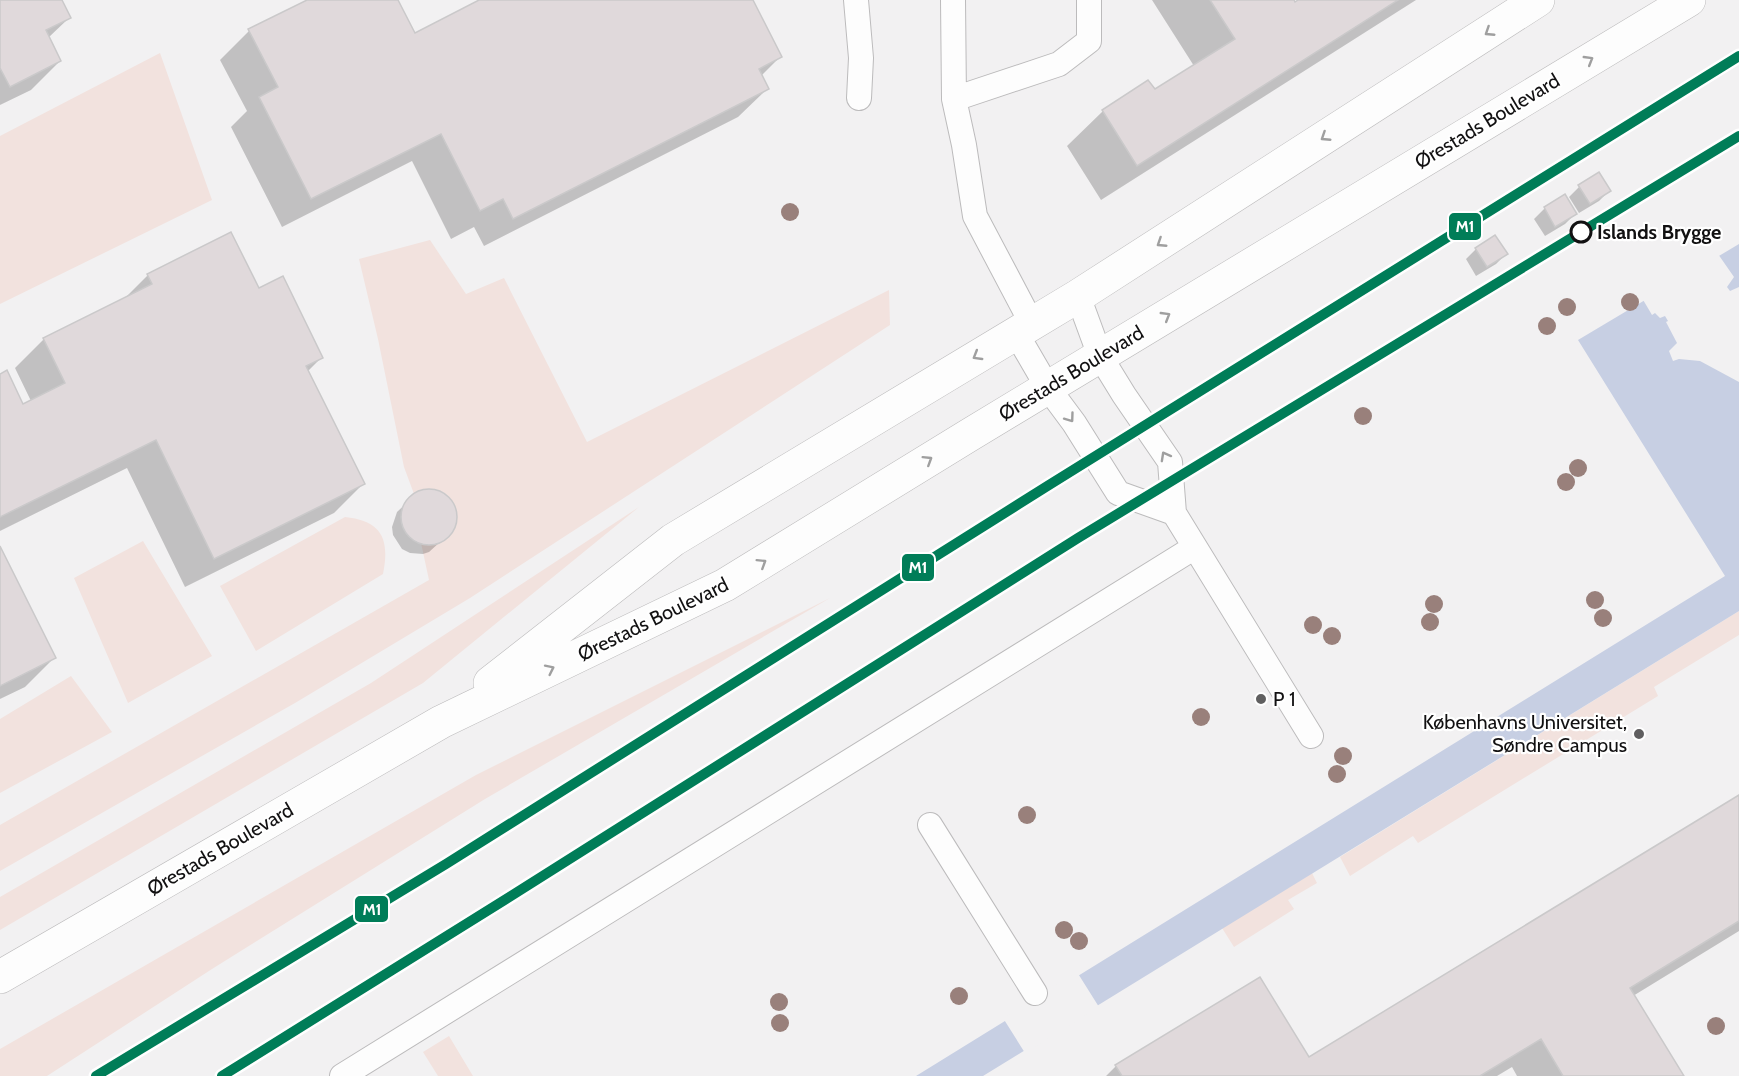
<svg xmlns="http://www.w3.org/2000/svg" width="1739" height="1076" font-family="Cabin,sans-serif">
<style>
.green{fill:#f2e2de}
.water{fill:#c7cfe3}
.pier{fill:#f2f1f2}
.shadow{fill:#0003}
.building{fill:#e0d9db;stroke:#cac9ca;stroke-width:1.5}
.lines{fill:none;stroke-linecap:round;stroke-linejoin:round}
.service-casing{stroke:#bcbbbc;stroke-width:26}
.tertiary-casing{stroke:#bcbbbc;stroke-width:34}
.service{stroke:#fdfdfd;stroke-width:24}
.tertiary{stroke:#fdfdfd;stroke-width:33}
.metro-1-casing{stroke:#fff;stroke-width:15}
.metro-1{stroke:#007d58;stroke-width:10}
.tree{fill:#99807b}
.oneway{stroke:#9f9f9f}
.stop-dot{fill:#fff;stroke:#121112;stroke-width:3}
.poi-dot{fill:#605f60;stroke:#fff;stroke-width:2}
.labels{text-anchor:middle;stroke-width:4.5;stroke-linejoin:round;paint-order:stroke}
.street-label{font-size:20px;fill:#121112;stroke:#fff}
.stop-label{font-size:20px;font-weight:bold;fill:#121112;stroke:#fff;text-anchor:start}
.poi-label{font-size:20px;fill:#121112;stroke:#fff;text-anchor:start}
.line-badge{stroke:#fff;stroke-width:2}
.badge-label{font-size:16px;text-anchor:middle;font-weight:bold;fill:#fff}
</style>
<rect width="100%" height="100%" fill="#f2f1f2"/>
<path class="green" d="M 160,53 L 212,200 L 0,304 L 0,136 Z
M 430,240 L 466,294 L 504,278 L 587,442 L 889,290 L 890,325 L 470,598 L 295,703 L 0,871 L 0,825 L 429,580 L 421,543 C 475,553 463,469 414,494 L 404,467 L 378,339 L 359,259 Z
M 639,507 L 423,683 L 0,930 L 0,897 L 371,683 Z
M 345,517 C 382,521 390,539 383,574 L 256,651 L 220,586 Z
M 143,541 L 212,656 L 128,703 L 74,578 Z
M 830,598 L 485,799 L 212,969 L 47,1076 L 0,1076 L 0,1049 L 476,775 Z
M 1739,611 L 1739,635 L 1654,687 L 1658,696 L 1418,843 L 1413,836 L 1350,876 L 1340,857 Z
M 71,676 L 112,732 L 0,793 L 0,719 Z
M 1312,873 L 1317,883 L 1288,900 L 1294,909 L 1234,947 L 1222,928 Z
M 449,1036 L 473,1076 L 438,1076 L 423,1052 Z"/>
<path class="water" d="M 1739,244 L 1739,611 L 983,1076 L 916,1076 L 1725,576 L 1578,340 Z"/>
<path class="pier" d="M 1718,254 L 1734,277 L 1727,287 L 1730,291 L 1739,287 L 1739,382 L 1700,361 L 1679,359 L 1673,361 L 1669,351 L 1677,343 L 1666,322 L 1668,321 L 1665,316 L 1660,318 L 1655,313 L 1652,315 L 1642,298 Z
M 1077,972 L 1099,1007 L 1025,1053 L 1003,1018 Z"/>
<path class="shadow" d="M 0,0 L 60,0 L 69,18 L 48,38 L 60,61 L 31,90 L 0,105 Z
M 310,0 L 397,0 L 414,35 L 481,0 L 751,0 L 780,57 L 761,76 L 767,89 L 738,117 L 484,246 L 474,227 L 451,239 L 412,161 L 282,227 L 231,127 L 247,111 L 220,60 L 249,31 Z
M 1152,0 L 1292,0 L 1295,4 L 1301,0 L 1416,0 L 1101,200 L 1067,146 L 1103,111 L 1155,91 L 1194,66 Z
M 1598,174 L 1609,191 L 1599,201 L 1579,213 L 1569,197 L 1579,187 Z
M 1564,196 L 1575,214 L 1565,224 L 1545,236 L 1534,219 L 1545,208 Z
M 1476,249 L 1506,254 L 1496,264 L 1476,276 L 1466,259 Z
M 148,275 L 258,290 L 321,358 L 307,372 L 363,484 L 334,513 L 185,587 L 127,468 L 0,531 L 0,375 L 22,406 L 31,401 L 15,368 L 44,339 L 123,300 Z
M 422,491 L 435,491 L 446,496 L 451,502 L 456,516 L 455,522 L 450,533 L 429,552 L 423,554 L 410,553 L 402,549 L 393,535 L 392,527 L 397,512 L 415,495 Z
M 0,549 L 54,658 L 25,687 L 0,699 Z
M 1739,796 L 1739,931 L 1633,996 L 1682,1076 L 1517,1076 L 1512,1067 L 1497,1076 L 1106,1076 L 1116,1066 L 1308,1059 Z"/>
<path class="building" d="M 0,0 L 62,0 L 71,18 L 46,30 L 61,61 L 10,87 L 0,68 Z
M 307,0 L 398,0 L 415,33 L 479,0 L 753,0 L 782,57 L 759,69 L 769,89 L 513,219 L 503,199 L 480,211 L 441,134 L 311,199 L 259,97 L 278,87 L 248,29 Z
M 1210,0 L 1294,0 L 1295,2 L 1298,0 L 1398,0 L 1137,166 L 1102,110 L 1148,80 L 1155,89 L 1235,39 Z
M 1599,172 L 1611,191 L 1590,204 L 1578,185 Z
M 1565,194 L 1577,214 L 1555,227 L 1544,207 Z
M 231,232 L 259,288 L 283,276 L 323,358 L 306,366 L 365,484 L 214,559 L 156,440 L 0,517 L 0,374 L 7,370 L 23,404 L 65,383 L 43,338 L 152,284 L 147,274 Z
M 1495,235 L 1508,254 L 1487,267 L 1475,248 Z
M401 517a28 28 0 1 1 56 0a28 28 0 1 1-56 0Z
M 0,546 L 56,658 L 0,686 Z
M 1739,795 L 1739,921 L 1630,988 L 1684,1076 L 1563,1076 L 1541,1039 L 1480,1076 L 1122,1076 L 1115,1065 L 1260,977 L 1309,1057 Z"/>
<g class="lines">
<g class="service-casing">
<path id="service" d="M 856,0 L 861,58 L 859,98
M 953,0 L 954,99 L 964,145 L 975,216 L 1032,324
M 954,99 L 1059,64 L 1089,41 L 1089,0
M 1078,296 L 1100,356 L 1124,395 L 1170,462 L 1174,513 L 1311,736
M 1016,333 L 1048,388 L 1074,423 L 1118,493 L 1174,513
M 930,825 L 1035,993
M 342,1076 L 1195,547"/>
</g>
<g class="tertiary-casing">
<path id="tertiary" d="M 490,683 L 673,540 L 1078,296 L 1538,0
M 0,977 L 441,722 L 725,585 L 971,434 L 1689,0"/>
</g>
<use href="#service" class="service"/>
<use href="#tertiary" class="tertiary"/>
<g class="metro-1-casing">
<path id="metro-1" d="M 96,1076 L 446,864 L 1049,485 L 1739,56
M 222,1076 L 503,901 L 1078,538 L 1739,136"/>
</g>
<use href="#metro-1" class="metro-1"/>
</g>
<g class="tree">
<circle cx="790" cy="212" r="9"/>
<circle cx="1630" cy="302" r="9"/>
<circle cx="1567" cy="307" r="9"/>
<circle cx="1547" cy="326" r="9"/>
<circle cx="1363" cy="416" r="9"/>
<circle cx="1578" cy="468" r="9"/>
<circle cx="1566" cy="482" r="9"/>
<circle cx="1595" cy="600" r="9"/>
<circle cx="1434" cy="604" r="9"/>
<circle cx="1603" cy="618" r="9"/>
<circle cx="1430" cy="622" r="9"/>
<circle cx="1313" cy="625" r="9"/>
<circle cx="1332" cy="636" r="9"/>
<circle cx="1201" cy="717" r="9"/>
<circle cx="1343" cy="756" r="9"/>
<circle cx="1337" cy="774" r="9"/>
<circle cx="1027" cy="815" r="9"/>
<circle cx="1064" cy="930" r="9"/>
<circle cx="1079" cy="941" r="9"/>
<circle cx="959" cy="996" r="9"/>
<circle cx="779" cy="1002" r="9"/>
<circle cx="780" cy="1023" r="9"/>
<circle cx="1716" cy="1026" r="9"/>
</g>
<defs><path id="oneway-chevron" d="M-2-3.5L2.5 0L-2 3.5" fill="none" stroke-width="1.6" stroke-linecap="round" stroke-linejoin="round" transform="scale(1.5)"/></defs>
<g class="oneway">
<use href="#oneway-chevron" transform="translate(1489 32) rotate(147)"/>
<use href="#oneway-chevron" transform="translate(1589 60) rotate(-31)"/>
<use href="#oneway-chevron" transform="translate(1325 137) rotate(147)"/>
<use href="#oneway-chevron" transform="translate(1161 243) rotate(147)"/>
<use href="#oneway-chevron" transform="translate(1166 316) rotate(-31)"/>
<use href="#oneway-chevron" transform="translate(977 356) rotate(149)"/>
<use href="#oneway-chevron" transform="translate(1070 418) rotate(54)"/>
<use href="#oneway-chevron" transform="translate(1165 456) rotate(-119)"/>
<use href="#oneway-chevron" transform="translate(928 460) rotate(-32)"/>
<use href="#oneway-chevron" transform="translate(762 563) rotate(-32)"/>
<use href="#oneway-chevron" transform="translate(550 669) rotate(-26)"/>
</g>
<circle class="stop-dot" cx="1581" cy="232" r="10"/>
<g class="poi-dot">
<circle cx="1261" cy="699" r="6"/>
<circle cx="1639" cy="734" r="6"/>
</g>
<g class="labels">
<g class="street-label">
<text transform="translate(1487 121) rotate(-31)" y="7">Ørestads Boulevard</text>
<text transform="translate(1071 373) rotate(-31)" y="7">Ørestads Boulevard</text>
<text transform="translate(653 619) rotate(-26)" y="7">Ørestads Boulevard</text>
<text transform="translate(220 849) rotate(-30)" y="7">Ørestads Boulevard</text>
</g>
<g class="stop-label">
<text x="1597" y="239">Islands Brygge</text>
</g>
<g class="poi-label">
<text x="1273" y="706">P 1</text>
<text x="1627" y="729" text-anchor="end">Københavns Universitet,<tspan x="1627" dy="23">Søndre Campus</tspan></text>
</g>
</g>
<g class="line-badge">
<rect x="1448" y="212" width="34" height="29" rx="6" fill="#007d58"/>
<rect x="901" y="553" width="34" height="29" rx="6" fill="#007d58"/>
<rect x="354" y="895" width="35" height="28" rx="6" fill="#007d58"/>
</g>
<g class="badge-label">
<text x="1465" y="232">M1</text>
<text x="918" y="573">M1</text>
<text x="372" y="915">M1</text>
</g>
</svg>
